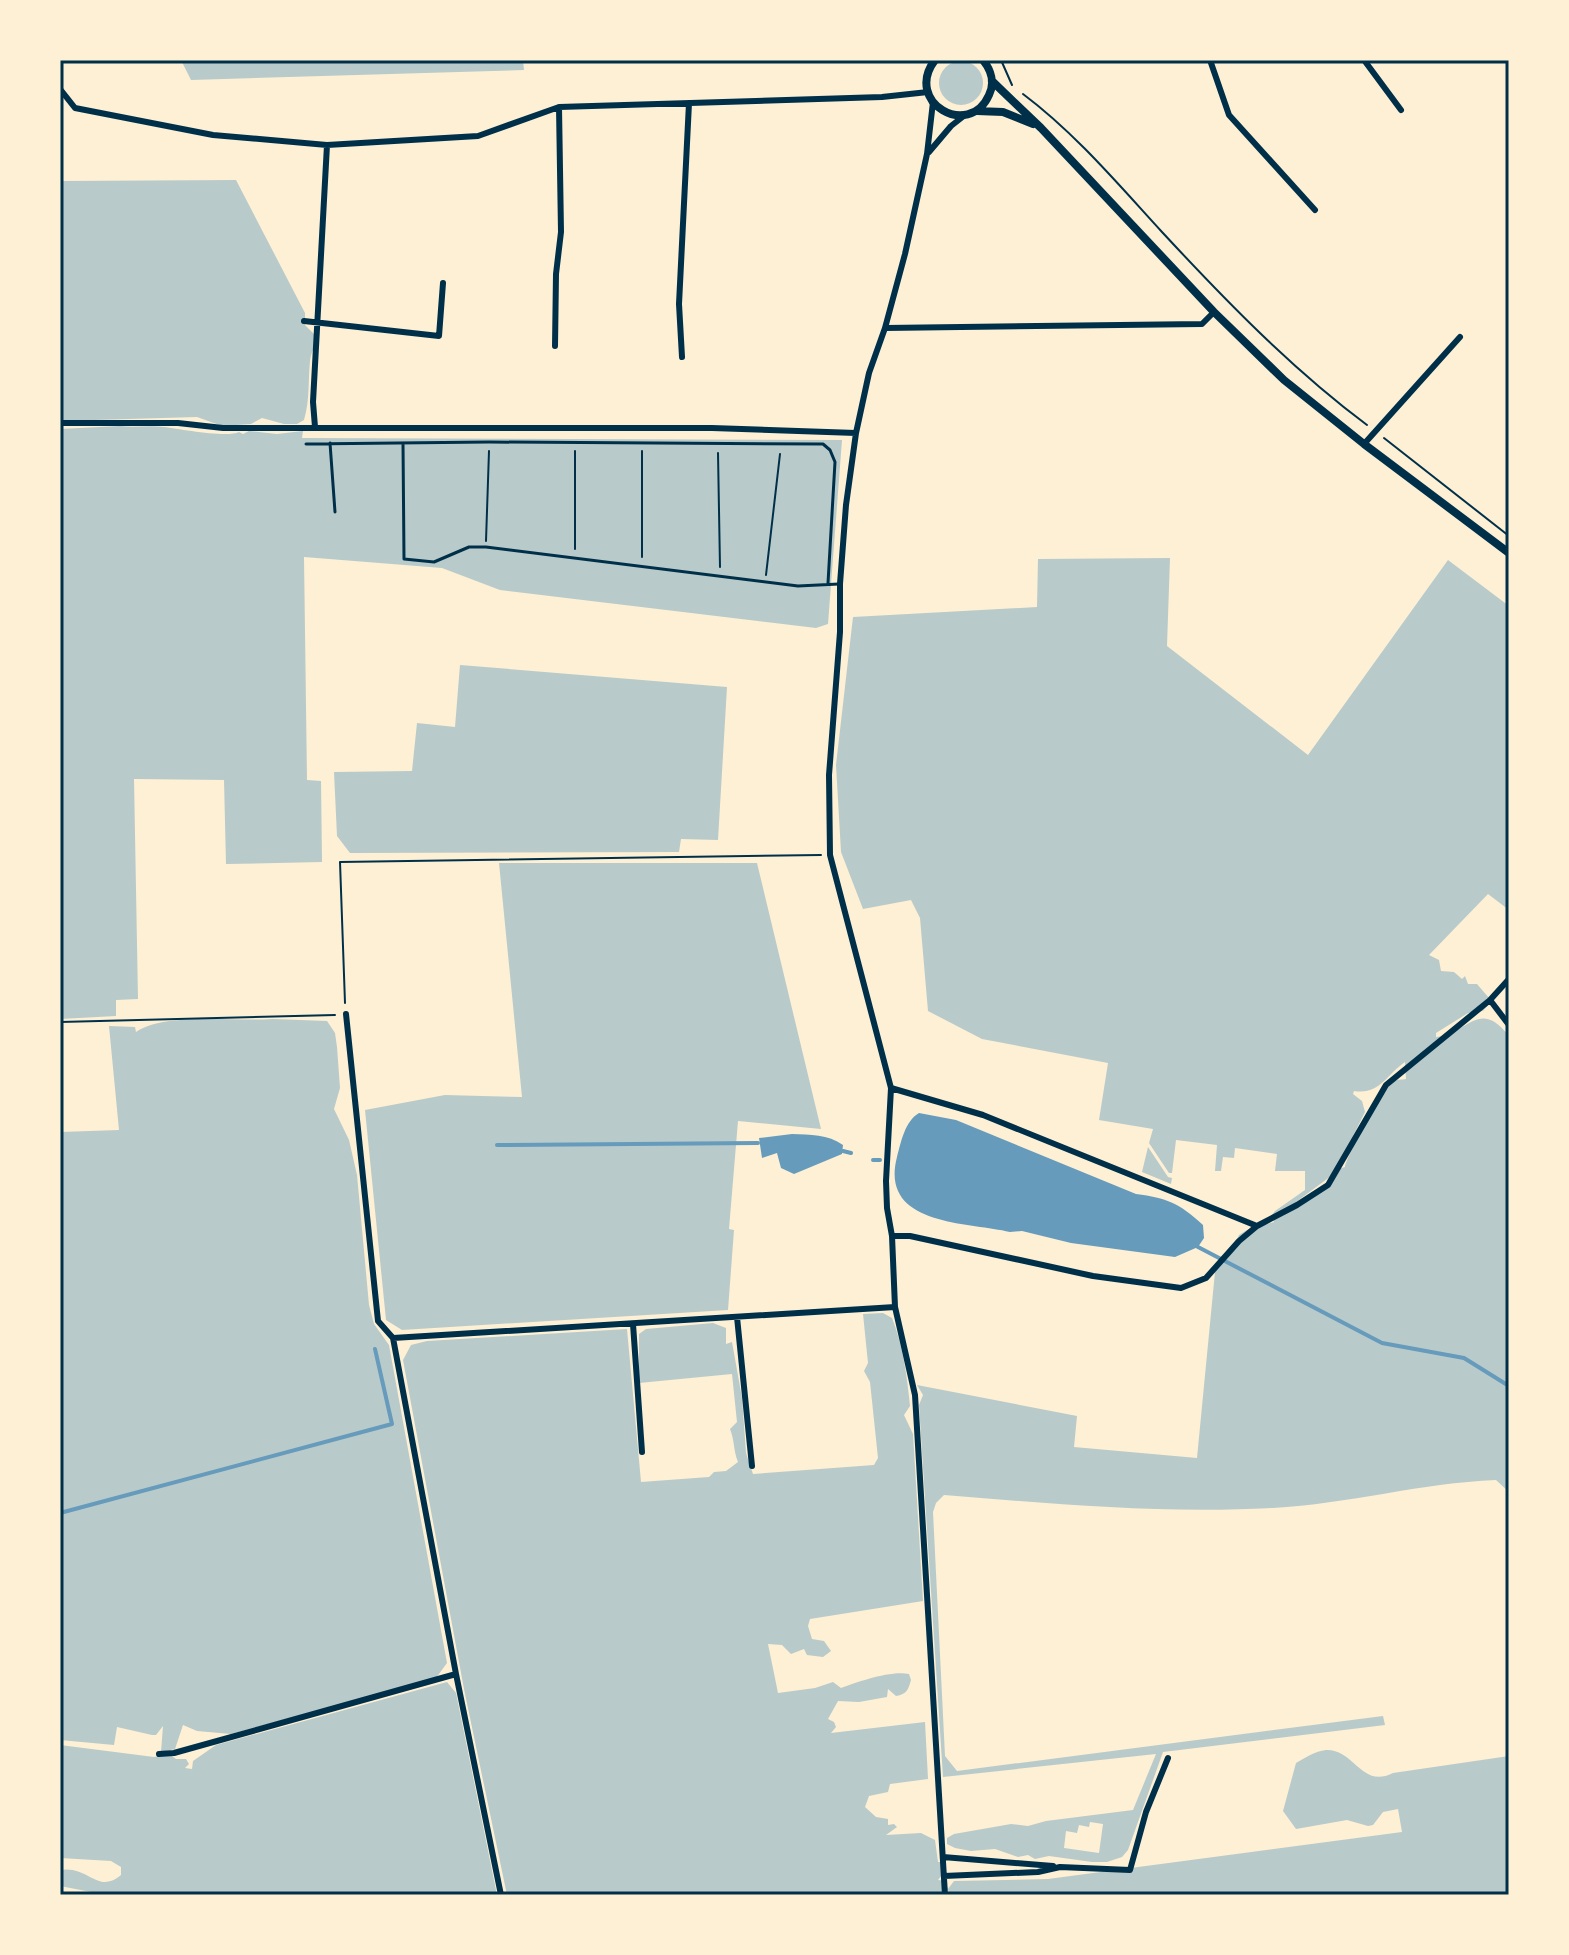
<svg xmlns="http://www.w3.org/2000/svg" width="1569" height="1955" font-family="Cabin,sans-serif">
<style>
.green{fill:#b9caca;fill-rule:evenodd}
.water{fill:#669bbc}
.lines{fill:none;stroke-linecap:round;stroke-linejoin:round}
.stream{stroke:#669bbc;stroke-width:4}
.path{stroke:#003049;stroke-width:2}
.service{stroke:#003049;stroke-width:3}
.minor{stroke:#003049;stroke-width:6}
.secondary{stroke:#003049;stroke-width:8}
.neatline{fill:none;stroke:#003049;stroke-width:3}
</style>
<rect width="100%" height="100%" fill="#fdf0d5"/>
<path class="green" d="M 181,60 L 523,60 L 524,70 L 191,80 Z
M939 83a22 22 0 1 1 44 0a22 22 0 1 1-44 0Z
M 236,180 L 305,313 L 305,325 L 316,336 C 316,345 311,352 310,361 C 308,381 310,400 304,420 L 297,424 L 284,424 L 262,418 L 251,424 L 222,426 L 197,417 L 60,421 L 60,181 Z
M 120,426 C 135,428 149,425 164,427 C 180,429 227,438 239,432 L 243,434 L 249,431 L 277,434 L 303,431 L 302,438 L 842,440 L 828,624 L 816,628 L 500,590 L 442,568 L 304,557 L 307,780 L 321,781 L 322,862 L 226,864 L 224,780 L 134,779 L 138,999 L 116,1000 L 116,1016 L 60,1019 L 60,429 Z
M 1170,558 L 1167,646 L 1308,755 L 1448,560 L 1509,606 L 1509,910 L 1488,894 L 1429,955 L 1439,960 L 1441,971 L 1454,972 L 1462,979 L 1465,976 L 1468,984 L 1477,984 L 1489,998 L 1488,1005 L 1483,1011 L 1468,1013 L 1436,1033 L 1436,1037 C 1469,1033 1479,998 1509,1036 L 1509,1492 L 1496,1480 C 1421,1483 1348,1504 1273,1508 C 1163,1514 1054,1504 944,1495 L 936,1503 L 933,1512 L 945,1756 L 957,1771 L 1383,1716 L 1385,1725 L 1163,1752 L 1128,1850 L 1122,1857 L 1107,1862 L 1092,1862 L 1049,1856 L 1035,1859 L 1028,1855 L 1018,1857 L 995,1849 L 971,1851 L 955,1848 L 947,1844 L 947,1838 L 954,1834 L 1011,1824 L 1028,1826 L 1046,1821 L 1133,1810 L 1156,1754 L 943,1777 L 919,1405 L 923,1395 L 917,1385 L 1077,1416 L 1074,1447 L 1197,1458 L 1215,1272 L 1231,1253 L 1239,1235 L 1247,1230 L 1274,1222 L 1272,1215 L 1275,1211 L 1305,1190 L 1305,1171 L 1275,1171 L 1277,1154 L 1235,1148 L 1234,1158 L 1223,1157 L 1221,1171 L 1215,1171 L 1217,1145 L 1176,1140 L 1172,1173 L 1169,1173 L 1149,1143 L 1153,1129 L 1099,1120 L 1108,1063 L 982,1039 L 928,1011 L 920,918 L 911,900 L 863,909 L 841,852 L 836,765 L 853,617 L 1037,607 L 1038,559 ZM 1405,1062 L 1406,1079 C 1402,1080 1397,1079 1394,1081 C 1385,1086 1346,1157 1345,1167 L 1339,1169 L 1327,1188 L 1300,1205 L 1296,1202 L 1331,1176 L 1346,1150 L 1365,1112 L 1362,1101 L 1353,1094 L 1354,1091 C 1380,1095 1386,1075 1405,1062 ZM 1090,1822 L 1103,1824 L 1099,1853 L 1064,1848 L 1066,1831 L 1077,1833 L 1079,1825 L 1089,1827 Z
M 460,665 L 727,687 L 718,840 L 681,839 L 679,852 L 350,853 L 337,836 L 334,772 L 412,771 L 417,723 L 455,727 Z
M 499,863 L 757,863 L 821,1129 L 738,1121 L 729,1229 L 734,1230 L 728,1310 L 402,1330 L 386,1320 L 365,1110 L 445,1095 L 522,1097 Z
M 273,1019 L 327,1021 L 335,1033 L 337,1047 L 340,1088 L 334,1109 L 349,1140 L 357,1175 L 369,1305 L 374,1324 L 389,1345 L 447,1663 L 436,1678 L 231,1734 L 197,1731 L 183,1725 L 175,1749 L 161,1752 L 163,1726 L 156,1735 L 152,1735 L 117,1727 L 114,1745 L 60,1740 L 60,1132 L 119,1130 L 109,1026 L 135,1027 L 136,1032 C 165,1012 236,1022 273,1019 Z
M 1148,1147 L 1168,1177 L 1172,1178 L 1171,1184 L 1142,1172 Z
M 883,1313 L 892,1318 C 903,1346 907,1376 910,1406 L 904,1415 L 913,1434 L 923,1601 L 810,1619 L 808,1626 L 812,1639 L 824,1641 L 831,1651 L 823,1657 L 807,1655 L 804,1649 L 791,1654 L 782,1645 L 768,1644 L 778,1693 L 815,1688 L 833,1682 L 841,1688 C 857,1682 891,1670 909,1674 L 911,1680 C 908,1690 907,1694 896,1696 L 888,1689 L 887,1697 L 859,1702 L 838,1701 L 828,1719 L 834,1722 L 836,1727 L 831,1733 L 925,1722 L 928,1779 L 890,1784 L 888,1792 L 869,1796 L 865,1807 L 876,1817 L 888,1819 L 888,1825 L 894,1824 L 897,1827 L 886,1835 L 921,1833 L 935,1840 L 938,1862 L 942,1862 L 945,1871 L 938,1880 L 945,1881 L 948,1889 L 954,1881 L 1048,1879 L 1402,1832 L 1398,1809 L 1383,1812 L 1373,1825 L 1368,1826 L 1347,1820 L 1296,1829 L 1283,1811 L 1296,1763 C 1305,1758 1315,1751 1326,1750 C 1355,1749 1361,1789 1393,1773 L 1509,1756 L 1509,1895 L 949,1895 L 948,1889 L 945,1895 L 507,1895 L 464,1689 L 403,1360 L 411,1345 L 427,1341 L 627,1329 L 641,1482 L 709,1477 L 714,1472 L 726,1471 L 738,1462 C 733,1449 735,1442 730,1429 L 737,1422 L 732,1374 L 639,1383 L 639,1334 L 646,1329 L 713,1323 L 726,1328 L 726,1344 L 732,1342 L 742,1398 L 746,1453 L 753,1474 L 874,1465 L 878,1458 L 870,1382 L 864,1371 L 868,1363 L 863,1314 Z
M 447,1682 L 456,1693 L 497,1895 L 90,1895 L 91,1892 L 60,1886 L 60,1870 C 89,1865 97,1895 121,1875 L 121,1867 L 111,1861 L 60,1858 L 60,1745 L 154,1757 L 169,1754 L 176,1759 L 186,1759 L 189,1764 L 185,1768 L 192,1769 L 193,1761 L 216,1745 Z"/>
<path class="water" d="M 919,1113 L 956,1120 L 1136,1194 C 1167,1198 1179,1203 1203,1225 L 1204,1238 L 1198,1247 L 1175,1257 L 1071,1243 L 1022,1231 L 1010,1232 C 967,1222 879,1226 897,1157 C 901,1142 905,1121 919,1113 Z
M 792,1134 C 810,1135 828,1134 843,1145 L 842,1154 L 794,1174 L 781,1168 L 777,1153 L 762,1158 L 759,1138 Z"/>
<g class="lines">
<path class="stream" d="M 497,1145 L 758,1143
M 843,1151 L 851,1153
M 873,1160 L 880,1160
M 1198,1247 L 1382,1343 L 1464,1358 L 1509,1386
M 60,1513 L 392,1424 L 375,1349"/>
<path class="path" d="M 1001,60 L 1012,85
M 1023,94 C 1075,133 1118,184 1162,232 C 1226,301 1291,368 1367,425
M 1384,438 L 1509,536
M 575,451 L 575,549
M 642,451 L 642,557
M 718,453 L 720,567
M 486,541 L 489,451
M 766,575 L 780,454
M 345,1003 L 340,862 L 821,855
M 60,1022 L 335,1015"/>
<path class="service" d="M 330,443 L 335,512
M 403,443 L 404,559 L 434,562 L 469,547 L 486,547 L 798,586 L 839,584
M 306,444 L 489,442 L 823,444 L 830,450 L 835,462 L 828,583"/>
<path class="minor" d="M 1210,60 L 1229,115 L 1315,210
M 1364,60 L 1401,110
M 60,89 L 75,108 L 213,135 L 327,145 L 478,136 L 559,107 L 882,97 L 928,92
M 933,102 L 927,154 L 905,254 L 885,328 L 869,373 L 856,433 L 846,505 L 840,584 L 840,632 L 829,775 L 830,855 L 891,1088 L 886,1181 L 887,1208 L 892,1236 L 895,1307 L 915,1395 L 945,1895
M 929,152 L 951,126 L 965,115
M 304,321 L 439,336 L 443,283
M 885,328 L 1202,324 L 1214,312
M 555,346 L 556,274 L 561,232 L 559,107
M 682,357 L 679,304 L 689,103
M 60,423 L 178,423 L 223,428 L 712,428 L 856,433
M 315,427 L 313,402 L 327,145
M 1364,444 L 1460,337
M 1490,1000 L 1509,1025
M 346,1014 L 378,1321 L 393,1338 L 456,1674 L 501,1895
M 891,1088 L 983,1115 L 1257,1226 L 1297,1205 L 1328,1185 L 1386,1085 L 1490,1000 L 1509,979
M 892,1236 L 910,1236 L 1093,1276 L 1181,1288 L 1206,1278 L 1239,1241 L 1257,1226
M 737,1317 L 752,1466
M 633,1324 L 642,1452
M 393,1338 L 895,1307
M 159,1754 L 174,1753 L 456,1674
M 943,1857 L 1053,1866
M 944,1876 L 1038,1872 L 1060,1867 L 1130,1870 L 1146,1812 L 1168,1758"/>
<path class="secondary" d="M 935,60 C 903,102 969,140 989,95 C 995,83 991,70 983,60
M 992,81 L 1041,128 L 1214,312 L 1284,380 L 1364,444 L 1509,553
M 977,111 L 1003,112 L 1033,124"/>
</g>
<rect width="1569" height="1955" fill="none" stroke="#fdf0d5" stroke-width="124"/>
<rect x="62" y="62" width="1445" height="1831" class="neatline"/>
</svg>
